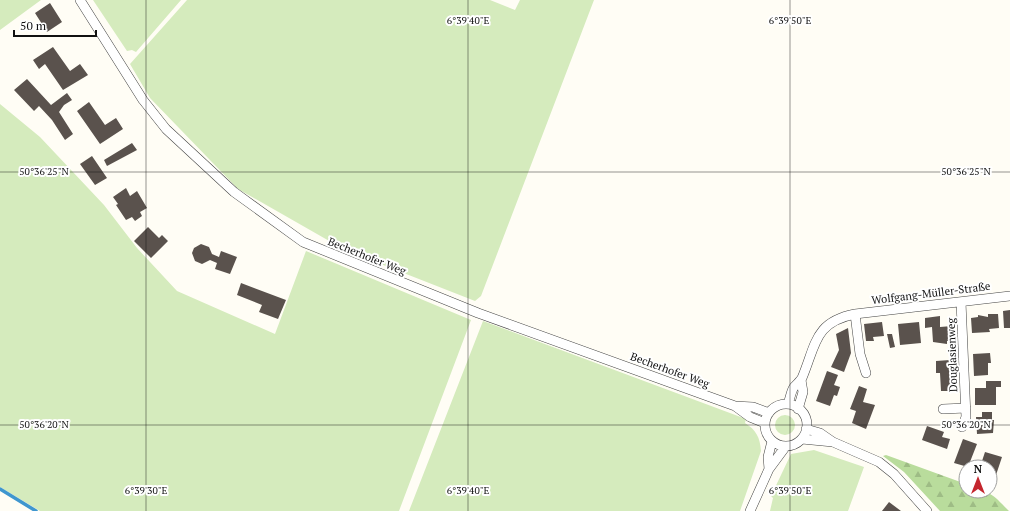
<svg xmlns="http://www.w3.org/2000/svg" width="1010" height="511" font-family="'PT Serif',serif">
<style>
.grass{fill:#d5ebbd}
.forest{fill:url(#forest-firs)}
.lines{fill:none;stroke-linecap:round;stroke-linejoin:round}
.stream{stroke:#3f96cf;stroke-width:3.5}
.building{fill:#5a524d}
.minor-casing{stroke:#444;stroke-width:10}
.minor{stroke:#fff;stroke-width:9}
.ticks{fill:none;stroke:#111;stroke-width:1;stroke-opacity:0.45}
.labels{text-anchor:middle;stroke-width:4;stroke-linejoin:round;paint-order:stroke}
.street-label{font-size:11px;fill:#111;stroke:#fff}
.ticks-label{font-size:10px;text-anchor:middle;fill:#111;stroke:#fff;stroke-width:4;stroke-linejoin:round;paint-order:stroke}
</style>
<defs>
<pattern id="forest-firs" width="22" height="20" patternUnits="userSpaceOnUse"><rect width="22" height="20" fill="#b9dc9c"/><path d="M5 1l3.5 6h-7zM16 11l3.5 6h-7z" fill="#9ebc85"/></pattern>
</defs>
<rect width="100%" height="100%" fill="#fffdf5"/>
<path class="grass" d="M 0,0 L 41,0 L 0,30 Z
M 93,0 L 181,0 L 136,52 L 132,50 L 127,51 Z
M 187,0 L 490,0 L 515,10 L 520,0 L 594,0 L 481,296 L 475,301 L 345,250 L 238,189 L 150,98 L 130,64 Z
M 0,104 L 40,137 L 104,205 L 137,248 L 177,291 L 275,334 L 306,251 L 471,320 L 399,511 L 40,511 L 0,487 Z
M 483,321 L 746,419 L 745,423 C 756,430 760,437 761,451 L 740,511 L 409,511 Z
M775 425a10 10 0 1 1 20 0a10 10 0 1 1-20 0Z
M 814,450 L 864,467 L 848,511 L 770,511 L 773,498 L 771,496 L 791,454 Z"/>
<path class="forest" d="M 886,455 L 966,484 L 966,491 C 992,491 991,493 1009,511 L 940,511 L 904,472 L 883,456 Z"/>
<g class="lines">
<path class="stream" d="M 0,489 L 36,511"/>
</g>
<path class="building" d="M 50,3 L 62,22 L 47,32 L 35,13 Z
M 53,47 L 70,71 L 80,64 L 88,75 L 63,90 L 45,64 L 39,69 L 33,60 Z
M 27,79 L 51,105 L 67,93 L 72,100 L 64,105 L 59,112 L 73,134 L 65,140 L 52,120 L 39,106 L 34,111 L 14,90 Z
M 89,102 L 105,125 L 116,118 L 123,129 L 100,144 L 77,111 Z
M 132,143 L 137,150 L 107,166 L 104,160 Z
M 92,156 L 107,178 L 95,185 L 80,164 Z
M 126,188 L 130,196 L 137,191 L 147,208 L 140,212 L 142,216 L 135,221 L 132,217 L 126,220 L 116,205 L 118,204 L 113,197 Z
M 148,227 L 159,238 L 162,235 L 168,241 L 151,258 L 134,241 Z
M 201,244 L 209,247 L 212,254 L 219,257 L 221,251 L 237,257 L 230,274 L 215,269 L 217,263 L 210,260 L 202,264 L 195,261 L 192,253 L 194,248 Z
M 241,283 L 286,300 L 278,319 L 259,312 L 262,305 L 237,295 Z
M 1010,310 L 1010,328 L 1004,328 L 1003,311 Z
M 988,314 L 998,314 L 999,328 L 989,329 L 990,332 L 972,333 L 971,318 L 978,317 L 978,315 L 988,317 Z
M 940,316 L 940,327 L 952,326 L 953,341 L 947,341 L 947,344 L 933,342 L 932,327 L 925,328 L 925,318 Z
M 882,322 L 884,336 L 873,337 L 874,341 L 866,341 L 864,324 Z
M 919,322 L 921,343 L 900,345 L 898,324 Z
M 848,328 L 851,353 L 844,372 L 831,367 L 839,350 L 836,334 Z
M 887,334 L 892,334 L 895,347 L 890,348 Z
M 990,353 L 991,363 L 988,363 L 988,375 L 974,376 L 973,354 Z
M 950,360 L 951,371 L 954,371 L 955,391 L 941,391 L 940,373 L 936,373 L 936,361 Z
M 827,371 L 838,375 L 834,385 L 840,387 L 837,396 L 834,395 L 830,406 L 816,401 Z
M 986,381 L 1001,381 L 1001,387 L 996,387 L 996,405 L 975,405 L 975,388 L 986,388 Z
M 859,386 L 867,389 L 863,402 L 875,405 L 866,429 L 852,423 L 856,411 L 850,409 Z
M 982,412 L 992,412 L 992,420 L 994,420 L 993,433 L 977,434 L 976,417 L 982,417 Z
M 927,426 L 944,432 L 942,437 L 950,439 L 947,449 L 922,440 Z
M 963,439 L 977,444 L 968,467 L 954,463 Z
M 985,452 L 1002,457 L 994,481 L 990,479 L 990,467 L 980,467 Z
M 889,502 L 901,511 L 882,511 Z"/>
<g class="lines">
<g class="minor-casing">
<path id="minor" d="M 80,0 L 143,100 L 166,129 L 234,192 L 303,242 L 478,313 L 735,406 L 750,417 L 765,423
M 961,302 L 966,417 L 962,427
M 855,314 L 860,354 L 866,373
M 788,404 C 790,399 791,391 794,387 C 797,384 800,381 802,378 C 816,345 814,322 855,314 L 1010,296
M765 425a21 21 0 1 1 42 0a21 21 0 1 1-42 0Z
M 735,406 L 753,407 L 769,413
M 798,409 L 803,392 L 801,380
M 943,409 L 966,408
M 806,429 L 820,433 L 833,442 L 879,462 L 894,474 L 927,511
M 802,439 L 833,442
M 769,469 L 768,457 L 772,441
M 750,511 L 769,469 L 786,446"/>
</g>
<use href="#minor" class="minor"/>
</g>
<path class="ticks" d="M 146,0 L 146,511M 468,0 L 468,511M 790,0 L 790,511M 0,172 L 1010,172M 0,425 L 1010,425"/>
<g class="labels">
<g class="street-label">
<text transform="translate(367 256) rotate(22)" y="4">Becherhofer Weg</text>
<text transform="translate(931 293) rotate(-7)" y="4">Wolfgang-Müller-Straße</text>
<text transform="translate(952 355) rotate(-92)" y="4">Douglasienweg</text>
<text transform="translate(670 370) rotate(20)" y="4">Becherhofer Weg</text>
</g>
</g>
<g class="ticks-label">
<text x="468" y="24">6°39'40"E</text>
<text x="790" y="24">6°39'50"E</text>
<text x="44" y="175">50°36'25"N</text>
<text x="966" y="175">50°36'25"N</text>
<text x="44" y="428">50°36'20"N</text>
<text x="966" y="428">50°36'20"N</text>
<text x="146" y="494">6°39'30"E</text>
<text x="468" y="494">6°39'40"E</text>
<text x="790" y="494">6°39'50"E</text>
</g>
<g transform="translate(978 479)"><circle r="19" fill="#ffffff" stroke="#a0a0a0"/>
<path d="M0-3L7 15L0 10L-7 15Z" fill="#c4262e"/>
<text y="-6" font-size="11" font-weight="bold" text-anchor="middle" fill="#111111">N</text>
</g>
<path d="M14 30v6h82v-6" fill="none" stroke="#111111" stroke-width="2"/>
<text x="20" y="30" font-size="12" fill="#111111" stroke="#ffffff" stroke-width="3" paint-order="stroke">50 m</text>
</svg>
